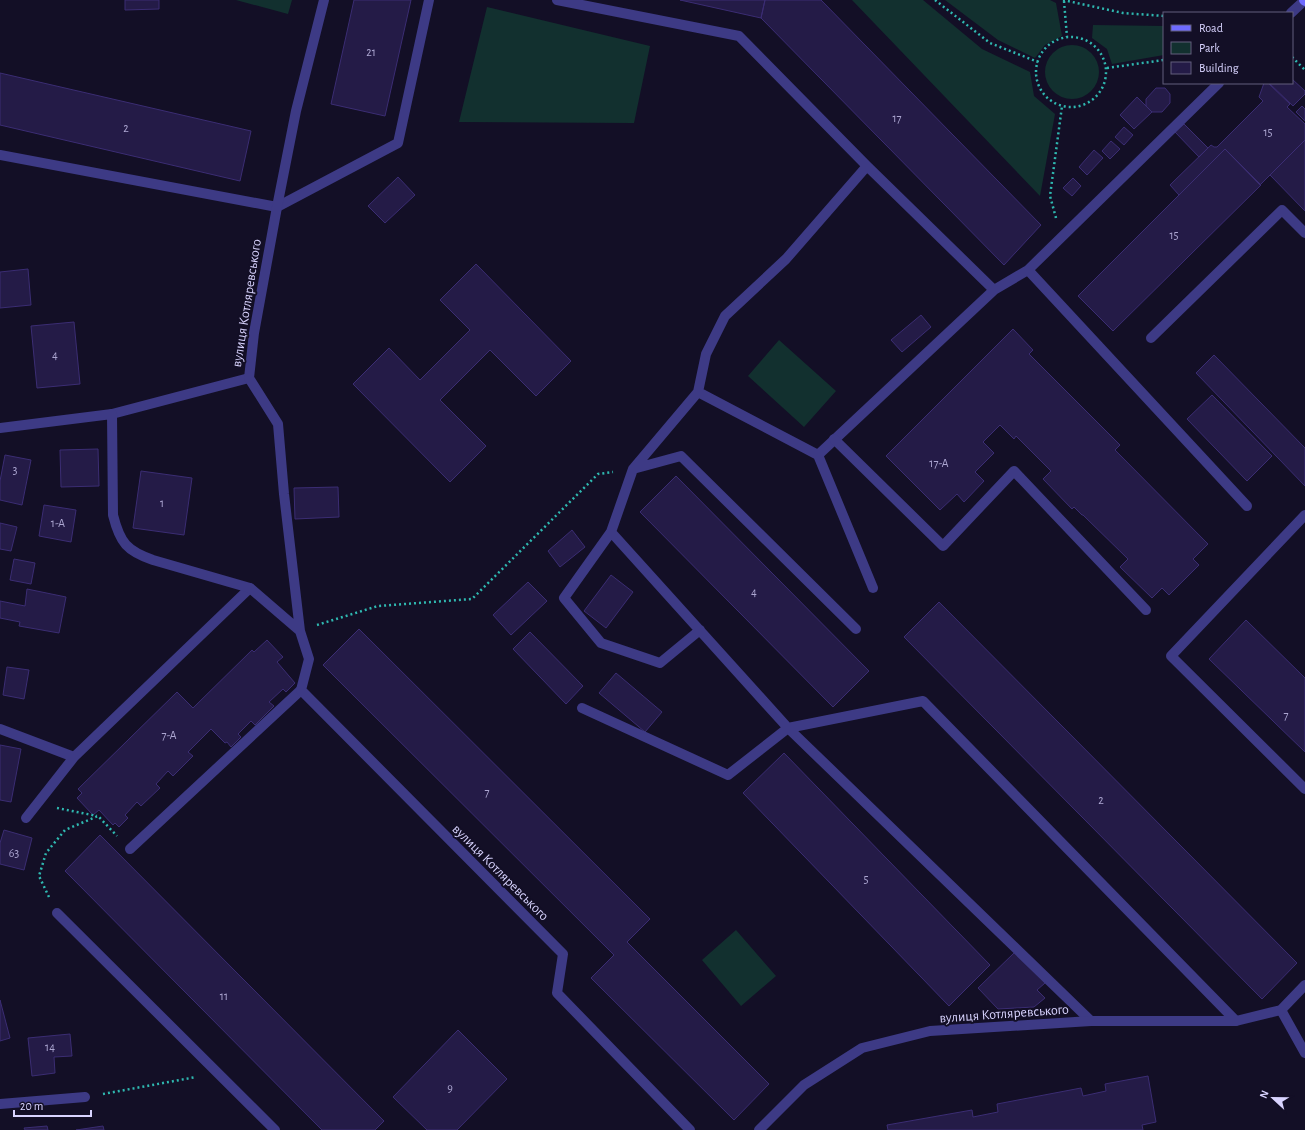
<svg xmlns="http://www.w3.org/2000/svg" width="1305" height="1130" font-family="'Alegreya Sans',sans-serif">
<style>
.green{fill:#12302f}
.building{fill:#241b47;stroke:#3b2d73}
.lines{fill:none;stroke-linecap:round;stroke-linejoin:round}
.path{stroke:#2fb8b0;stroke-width:2.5;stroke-dasharray:2 3;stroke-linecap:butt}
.service{stroke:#3d3a85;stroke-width:10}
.minor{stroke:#3d3a85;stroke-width:10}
.secondary{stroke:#6f6bff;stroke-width:10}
.labels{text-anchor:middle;stroke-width:4;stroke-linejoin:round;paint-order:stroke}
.number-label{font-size:12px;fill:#aca6d1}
.street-label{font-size:14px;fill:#d9d4ff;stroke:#130f26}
</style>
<rect width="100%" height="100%" fill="#130f26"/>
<path class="green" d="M 236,0 L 292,0 L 288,14 Z
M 852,0 L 923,0 L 982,49 L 1030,72 L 1034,96 L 1055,114 L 1040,196 Z
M 945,0 L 1050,0 L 1056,3 L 1062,36 L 1045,45 L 1035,58 L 998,40 Z
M 487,7 L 650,46 L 634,123 L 459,122 Z
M 1093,25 L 1164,26 L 1164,55 L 1112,64 L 1107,49 L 1092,38 Z
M1045 72a27 27 0 1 1 54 0a27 27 0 1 1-54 0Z
M 779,340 L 836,391 L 804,427 L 748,376 Z
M 736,930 L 776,976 L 741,1006 L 702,960 Z"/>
<path class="building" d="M 125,0 L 159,0 L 159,9 L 125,10 Z
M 354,0 L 411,0 L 385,116 L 331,104 Z
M 680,0 L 765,0 L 761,18 Z
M 765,0 L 821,0 L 1041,225 L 1004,265 L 761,18 Z
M 0,73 L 251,131 L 240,181 L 0,125 Z
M 1292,79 L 1305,91 L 1305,94 L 1293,106 L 1269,83 L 1292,83 Z
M 1264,83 L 1268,83 L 1290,104 L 1287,107 L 1305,124 L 1305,140 L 1260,185 L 1225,149 L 1179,195 L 1170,185 L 1211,145 L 1214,147 L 1217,147 L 1263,101 L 1259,97 Z
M 1156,88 L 1165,88 L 1170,94 L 1170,103 L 1162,112 L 1152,112 L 1146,106 L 1146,99 Z
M 1137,97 L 1152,112 L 1134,129 L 1120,115 Z
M 1302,106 L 1305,109 L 1305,121 L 1296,112 Z
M 1184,124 L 1208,148 L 1199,157 L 1175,132 Z
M 1124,127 L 1133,135 L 1124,145 L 1115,137 Z
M 1305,140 L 1305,211 L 1270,175 Z
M 1111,141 L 1120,149 L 1110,159 L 1102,151 Z
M 1225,149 L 1261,185 L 1113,331 L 1078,296 Z
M 1094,150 L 1103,158 L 1087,175 L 1079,167 Z
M 398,177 L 415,195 L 385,223 L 368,206 Z
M 1073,178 L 1081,186 L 1072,196 L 1063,188 Z
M 476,264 L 571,361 L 536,396 L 490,350 L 440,400 L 486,446 L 450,482 L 353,384 L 389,348 L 420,380 L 470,330 L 440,300 Z
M 28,269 L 31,305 L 0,308 L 0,272 Z
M 921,315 L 931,327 L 902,352 L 891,340 Z
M 74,322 L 80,384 L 37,388 L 31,326 Z
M 1013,329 L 1033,350 L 1029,354 L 1120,445 L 1115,450 L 1208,544 L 1193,559 L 1199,565 L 1169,595 L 1162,588 L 1152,598 L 1120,567 L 1128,559 L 1083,515 L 1082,515 L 1074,507 L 1072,509 L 1043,479 L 1051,471 L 1016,436 L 1014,439 L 1000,425 L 983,442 L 994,453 L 975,472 L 984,481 L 964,502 L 957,494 L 940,510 L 886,456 Z
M 1214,355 L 1305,448 L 1305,486 L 1196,373 Z
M 1212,395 L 1272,456 L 1247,481 L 1187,419 Z
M 98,449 L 99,486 L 61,487 L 60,450 Z
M 5,455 L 31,460 L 22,505 L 0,500 L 0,481 Z
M 141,471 L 192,478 L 184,535 L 133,528 Z
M 676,476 L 869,671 L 833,707 L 640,512 Z
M 338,487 L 339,517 L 295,519 L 294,488 Z
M 44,505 L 76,510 L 71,542 L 39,536 Z
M 0,523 L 17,527 L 11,551 L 0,549 Z
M 572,530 L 585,547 L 560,567 L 548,551 Z
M 14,559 L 35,563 L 31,584 L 10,580 Z
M 611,575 L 633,592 L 606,628 L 584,611 Z
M 528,582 L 547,601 L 511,635 L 493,615 Z
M 27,589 L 66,597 L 59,633 L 19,626 L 20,622 L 0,618 L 0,601 L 25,606 Z
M 939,602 L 1297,963 L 1262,999 L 904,637 Z
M 1246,620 L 1305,678 L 1305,752 L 1209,659 Z
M 359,629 L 650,919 L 627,942 L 769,1084 L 734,1120 L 591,978 L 614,955 L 323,665 Z
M 530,632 L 583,686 L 566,704 L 513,649 Z
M 267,640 L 283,657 L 277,662 L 295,683 L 286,692 L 283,689 L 269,702 L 274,706 L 255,725 L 251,721 L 238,734 L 241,737 L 231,747 L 227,742 L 225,743 L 211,729 L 188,752 L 193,756 L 173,776 L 168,771 L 156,784 L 160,788 L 141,806 L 137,802 L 125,815 L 128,818 L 119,827 L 115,823 L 113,825 L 99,810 L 93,815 L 77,798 L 82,793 L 78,789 L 177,692 L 193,708 L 252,650 L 254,652 Z
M 7,667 L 29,670 L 24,699 L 3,695 Z
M 616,673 L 662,712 L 645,732 L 599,693 Z
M 0,745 L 21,749 L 11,802 L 0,800 Z
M 784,753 L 990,965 L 949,1006 L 743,793 Z
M 4,830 L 32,838 L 24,870 L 0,864 L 0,843 Z
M 100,835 L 384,1121 L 375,1130 L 322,1130 L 65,871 Z
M 1015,952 L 1045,983 L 1037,990 L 1045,998 L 1034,1007 L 998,1009 L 978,988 Z
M 0,1000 L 10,1038 L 0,1041 Z
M 458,1030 L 507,1079 L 457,1130 L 427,1130 L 393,1097 Z
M 70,1034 L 72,1056 L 54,1057 L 55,1073 L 32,1076 L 28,1038 Z
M 1148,1076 L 1156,1122 L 1142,1125 L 1143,1130 L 888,1130 L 887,1125 L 972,1110 L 973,1117 L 998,1112 L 997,1104 L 1081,1088 L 1083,1096 L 1106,1091 L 1105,1084 Z
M 47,1126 L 48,1130 L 25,1130 L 24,1128 Z
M 103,1126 L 104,1130 L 76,1130 Z"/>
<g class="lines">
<path class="path" d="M 935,0 L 990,43 L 1038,62
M 1063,0 L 1123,13 L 1164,16
M 1064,1 L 1067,37
M1036 72a35 35 0 1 1 70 0a35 35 0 1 1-70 0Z
M 1292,57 L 1305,70
M 1107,68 L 1164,60
M 1056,218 L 1050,196 L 1062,106
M 317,625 L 378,606 L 472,599 L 598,474 L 613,472
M 57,808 L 97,816
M 49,897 L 39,876 L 46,853 L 65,830 L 98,816 L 117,836
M 103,1094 L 196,1077"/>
<path class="service" d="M 557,0 L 739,36 L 867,166 L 994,290
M 1291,13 L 1305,0
M 0,155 L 277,207 L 398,143 L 429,0
M 867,166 L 786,259 L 725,316 L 706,354 L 698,392 L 633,469 L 611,532 L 788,728 L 923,701 L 1236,1021
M 1028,270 L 1247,506
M 1151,338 L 1282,210 L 1305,233
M 698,392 L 818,455
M 112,414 L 249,378
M 633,469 L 681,456 L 856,629
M 1305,515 L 1171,656 L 1305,789
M 611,532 L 564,598 L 601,643 L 660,663 L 700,630
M 873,588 L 818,455 L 994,290 L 1028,270 L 1219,83
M 582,708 L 728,775 L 788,728 L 1091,1021
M 0,729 L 74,757
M 26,818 L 74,757 L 250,588
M 130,849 L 301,690
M 57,913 L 275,1130
M 1281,1010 L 1305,1053"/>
<path class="minor" d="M 0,428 L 112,414 L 113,515 C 120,543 127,551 153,560 L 250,588 L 300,631 L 309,659 L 301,690 L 563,954 L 557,993 L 690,1130
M 834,439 L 943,546 L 1014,471 L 1146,610
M 300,631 L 284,494 L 278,424 L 249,378 L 254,333 L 277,207 L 296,111 L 324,0
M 0,1104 L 85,1097
M 759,1130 L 804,1085 L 862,1048 L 930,1031 L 1091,1021 L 1236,1021 L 1281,1010 L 1305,985"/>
<path class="secondary" d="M 1304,0 L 1305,1"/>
</g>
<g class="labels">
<g class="number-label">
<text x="371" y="56">21</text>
<text x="897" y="122">17</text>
<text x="126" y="132">2</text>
<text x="1268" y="136">15</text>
<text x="1174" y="239">15</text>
<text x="55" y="359">4</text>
<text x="939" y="467">17-А</text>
<text x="15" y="474">3</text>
<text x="162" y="507">1</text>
<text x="58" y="527">1-А</text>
<text x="754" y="596">4</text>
<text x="1286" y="719">7</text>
<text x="169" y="739">7-А</text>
<text x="487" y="796">7</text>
<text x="1101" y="804">2</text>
<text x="14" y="857">63</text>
<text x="866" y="883">5</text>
<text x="224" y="1000">11</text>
<text x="50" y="1051">14</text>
<text x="450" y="1092">9</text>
</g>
<g class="street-label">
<text transform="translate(246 303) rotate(-81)" y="5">вулиця Котляревського</text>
<text transform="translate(501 872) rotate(45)" y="5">вулиця Котляревського</text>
<text transform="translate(1004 1013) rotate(-4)" y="5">вулиця Котляревського</text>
</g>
</g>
<rect x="1163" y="12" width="130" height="72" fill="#130f26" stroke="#625e7d"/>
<rect x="1171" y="25" width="20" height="6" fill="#6f6bff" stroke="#625e7d"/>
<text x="1199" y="32" font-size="12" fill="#d9d4ff">Road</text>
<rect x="1171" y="42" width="20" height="12" fill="#12302f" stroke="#625e7d"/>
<text x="1199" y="52" font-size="12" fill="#d9d4ff">Park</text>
<rect x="1171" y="62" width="20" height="12" fill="#241b47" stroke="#625e7d"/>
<text x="1199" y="72" font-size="12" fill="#d9d4ff">Building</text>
<g transform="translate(1273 1098) rotate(292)" stroke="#130f26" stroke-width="3" paint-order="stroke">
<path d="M0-3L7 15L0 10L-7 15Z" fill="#d9d4ff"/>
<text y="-6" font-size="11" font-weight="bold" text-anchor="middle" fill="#d9d4ff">N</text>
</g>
<path d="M14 1110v6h77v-6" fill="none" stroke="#d9d4ff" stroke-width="2"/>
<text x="20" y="1110" font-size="12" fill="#d9d4ff" stroke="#130f26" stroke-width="3" paint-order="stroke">20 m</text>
</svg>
